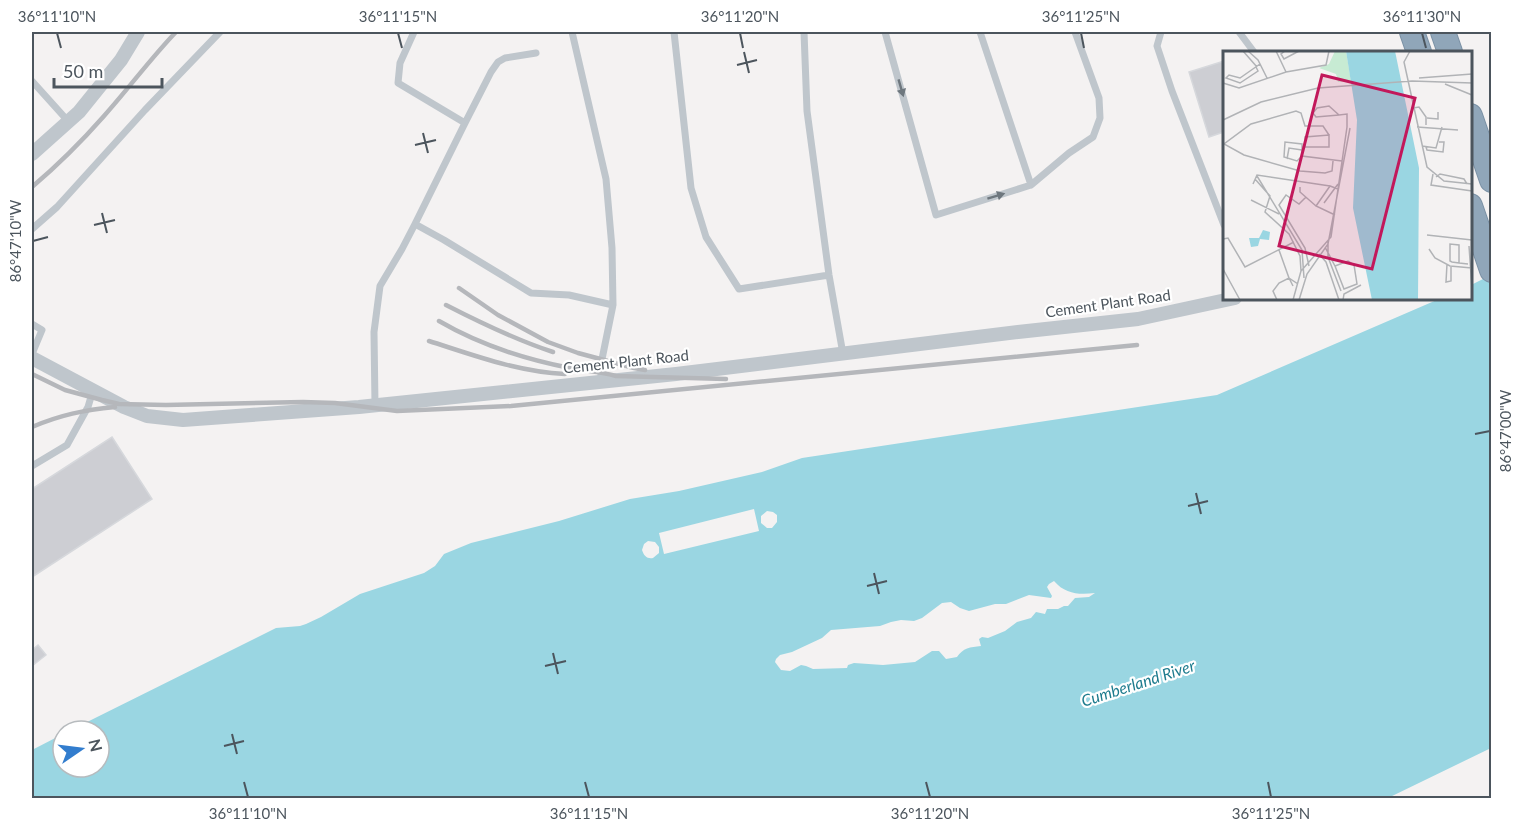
<svg xmlns="http://www.w3.org/2000/svg" width="1523" height="830" font-family="Lato,sans-serif">
<style>
.water{fill:#9ad6e2;fill-rule:evenodd}
.building{fill:#cdced3;stroke:#d6d8dc;stroke-width:1.5}
.lines{fill:none;stroke-linecap:round;stroke-linejoin:round}
.highway-casing{stroke:#7b91a5;stroke-width:26}
.lane{stroke:#bfc6cc;stroke-width:7}
.street{stroke:#bfc6cc;stroke-width:14}
.highway{stroke:#90a6b9;stroke-width:24}
.rail{stroke:#b5b7bb;stroke-width:4.5}
.oneway{fill:#6e777e}
.ticks{fill:none;stroke:#4c555d;stroke-width:2}
.labels{text-anchor:middle;stroke-width:4.5;stroke-linejoin:round;paint-order:stroke}
.street-label{font-size:15px;fill:#4c555d;stroke:#fff}
.water-label{font-size:16px;font-style:italic;fill:#1e7c8e;stroke:#fff}
.inset-road{fill:none;stroke:#b1b3b6;stroke-width:1.5}
.view{fill:#c2185b;fill-opacity:0.15;stroke:#c2185b;stroke-width:3}
.inset-edge{fill:none;stroke:#4c555d;stroke-width:3}
.neatline{fill:none;stroke:#4c555d;stroke-width:2}
.ticks-label{font-size:15px;text-anchor:middle;fill:#4c555d}
</style>
<rect width="100%" height="100%" fill="#f4f2f2"/>
<path class="water" d="M 1491,275 L 1491,748 L 1388,798 L 32,798 L 32,750 L 63,734 L 63,767 L 99,767 L 99,731 L 69,731 L 276,628 L 300,626 L 306,624 L 321,617 L 360,594 L 424,573 L 435,566 L 444,554 L 471,543 L 559,521 L 630,499 L 679,491 L 762,472 L 802,458 L 1217,395 L 1439,299 L 1470,298 L 1471,285 ZM 754,509 L 759,531 L 664,554 L 659,533 ZM 767,511 L 773,512 L 777,515 L 777,522 L 772,528 L 767,528 L 761,523 L 761,516 ZM 648,541 L 655,542 L 659,547 L 659,553 L 653,558 C 647,559 644,556 642,550 L 644,544 ZM 1054,581 C 1065,594 1079,595 1095,593 L 1089,597 L 1075,598 L 1068,606 L 1064,606 L 1058,609 L 1047,609 L 1045,614 L 1036,612 L 1031,618 L 1017,622 L 1005,631 L 988,638 L 982,637 L 979,639 L 981,646 C 970,647 963,648 957,657 L 946,659 L 939,651 L 932,651 L 915,662 L 883,665 L 854,663 L 848,665 L 847,668 L 813,669 L 806,666 L 801,665 L 790,671 L 781,670 L 775,662 L 776,659 L 780,655 L 792,652 L 822,638 L 831,630 L 880,626 L 891,622 L 901,620 L 914,621 L 922,618 L 942,603 L 951,602 L 960,608 L 969,611 L 995,604 L 1006,604 L 1029,595 L 1051,598 L 1052,596 L 1047,587 L 1049,584 Z"/>
<path class="building" d="M 1224,61 L 1224,132 L 1209,137 L 1189,72 Z
M 112,437 L 152,499 L 32,577 L 32,489 Z
M 38,645 L 46,655 L 32,666 L 32,650 Z"/>
<g class="lines">
<g class="highway-casing">
<path id="highway" d="M 1412,32 L 1419,52
M 1443,32 L 1450,52
M 1470,116 L 1492,180
M 1470,206 L 1492,270"/>
</g>
<path class="lane" d="M 414,32 L 400,63 L 398,83 L 465,123
M 572,32 L 606,179 L 612,248 L 613,305
M 674,32 L 691,188 L 706,237 L 739,289 L 829,275
M 804,32 L 807,111 L 829,275 L 843,354
M 885,32 L 936,215 L 1031,185 L 980,32
M 1161,32 L 1157,46 L 1172,91 L 1224,225
M 1239,32 L 1254,52
M 32,81 L 68,121
M 1031,185 L 1069,153 L 1093,137 L 1100,118 L 1099,98 L 1075,32
M 415,224 L 465,123 L 491,72 L 498,62 L 505,58 L 536,53
M 32,229 L 57,207 L 145,110 L 220,32
M 32,324 L 42,330 L 32,354
M 375,405 L 374,332 L 380,286 L 402,249 L 415,224 L 444,240 L 531,293 L 569,295 L 613,305 L 601,364 L 601,382
M 32,466 L 67,445 L 88,407 L 93,390"/>
<path class="street" d="M 32,154 L 79,112 L 121,60 L 138,32
M 32,358 L 124,407 L 147,416 L 183,420 L 359,407 L 676,374 L 1018,332 L 1138,319 L 1235,298"/>
<use href="#highway" class="highway"/>
<path class="rail" d="M 32,187 C 58,165 82,141 104,116 C 129,88 151,58 176,32
M 459,288 L 498,315 L 548,342 L 578,353 L 634,368 L 645,370
M 446,305 C 481,323 516,340 553,352
M 439,321 C 480,345 524,359 570,368 C 586,371 601,372 616,376 L 726,379
M 429,341 C 473,355 518,372 565,374
M 32,374 L 65,390 L 102,400 L 119,404 L 166,405 L 303,402 L 335,403 L 397,411 L 511,406 L 1137,345
M 32,427 C 60,415 84,410 115,407"/>
</g>
<defs><path id="oneway-solid" d="M-6-.8H1V-3.2L6.5 0L1 3.2V.8H-6Z" transform="scale(1.5)"/></defs>
<g class="oneway">
<use href="#oneway-solid" transform="translate(901 88) rotate(74)"/>
<use href="#oneway-solid" transform="translate(996 196) rotate(-17)"/>
</g>
<path class="ticks" d="M 57,33 L 61,48M 398,33 L 402,48M 740,33 L 743,48M 1081,33 L 1084,48M 1422,33 L 1426,48M 744,52 L 749,73M 737,65 L 757,60M 423,133 L 428,153M 415,145 L 436,140M 102,213 L 107,233M 94,225 L 115,220M 33,241 L 48,237M 1475,434 L 1490,431M 1196,493 L 1201,514M 1188,506 L 1208,501M 874,573 L 879,594M 867,586 L 887,581M 553,653 L 558,674M 545,666 L 566,661M 232,734 L 237,754M 224,746 L 244,741M 244,782 L 248,797M 585,782 L 589,797M 926,782 L 930,797M 1268,782 L 1271,797"/>
<g class="labels">
<g class="street-label">
<text transform="translate(1108 304) rotate(-8)" y="5">Cement Plant Road</text>
<text transform="translate(626 362) rotate(-6)" y="5">Cement Plant Road</text>
</g>
<g class="water-label">
<text transform="translate(1138 683) rotate(-18)" y="6">Cumberland River</text>
</g>
</g>
<g transform="translate(1223 51)">
<rect width="249" height="249" fill="#f4f2f2"/>
<path d="M 112,0 L 123,0 L 128,30 L 115,31 L 113,23 L 96,17 L 106,13 Z" fill="#c7ebd3"/>
<path d="M 123,0 L 172,0 L 196,117 L 195,249 L 149,249 L 130,157 L 134,69 ZM 40,179 L 47,181 L 46,189 L 37,188 L 35,195 L 28,196 L 26,187 L 36,187 Z" fill="#9ad6e2"/>
<path class="inset-road" d="M 20,0 L 34,16M 25,0 L 35,9 L 44,27M 53,0 L 63,21M 62,0 L 58,3 L 61,8 L 76,0M 187,0 L 181,11 L 204,116 L 221,130 L 249,133M 33,16 L 35,20 L 17,32 L 3,27 L 6,24 L 17,27 L 37,13M 196,27 L 249,23M 0,32 L 16,37 L 63,21 L 103,14 L 106,0M 222,33 L 249,44M 190,57 L 196,56 L 203,66 L 203,74M 204,67 L 215,68 L 215,61M 0,69 L 38,51 L 95,37 L 189,30 L 249,32M 194,76 L 235,79M 106,84 L 100,75 L 82,75 L 78,62 L 73,60 L 28,73 L 1,93 L 21,104 L 77,120 L 102,122 L 109,120 L 110,110M 199,95 L 213,97 L 219,76M 79,96 L 106,96 L 106,84 L 82,86 L 82,96M 203,96 L 204,99 L 220,101 L 221,91 L 216,91M 79,105 L 74,110 L 61,106 L 62,91 L 79,93 L 79,105 L 119,110M 64,108 L 66,97 L 79,99M 210,123 L 208,134 L 249,140M 34,125 L 79,199 L 81,227M 213,126 L 217,123 L 241,128 L 244,133M 32,128 L 47,145 L 42,161 L 66,183 L 77,205 L 78,220 L 70,249M 30,133 L 34,124 L 107,135M 77,136 L 77,141 L 93,155M 83,146 L 76,153 L 63,144 L 56,154 L 82,197 L 86,215M 28,149 L 56,163M 101,152 L 115,133M 112,164 L 93,155 L 107,135 L 115,138M 204,184 L 249,189M 0,188 L 5,187 L 22,216 L 71,191M 105,190 L 105,206 L 118,240M 246,195 L 249,238M 102,196 L 112,215 L 125,210 L 131,214 L 134,233 L 121,238 L 112,215M 206,198 L 212,207 L 227,215 L 249,217M 56,199 L 66,227 L 75,233M 96,203 L 103,211 L 116,249M 236,212 L 236,194 L 227,193 L 227,210 L 229,211 L 236,212 L 245,213M 224,213 L 223,231 L 228,230 L 228,215M 0,218 L 17,249M 78,220 L 108,186 L 124,76 L 124,63 L 116,64 L 106,55 L 94,57 L 90,62 L 93,66 L 116,64M 54,249 L 50,240 L 56,232 L 66,227 L 70,235M 76,249 L 84,223 L 105,193 L 127,77M 120,249 L 121,243 L 138,234"/>
<path class="view" d="M 99,24 L 192,47 L 149,218 L 56,195 Z"/>
<rect width="249" height="249" class="inset-edge"/>
</g>
<rect width="1523" height="830" fill="none" stroke="#ffffff" stroke-width="66"/>
<g transform="translate(81 749) rotate(76)"><circle r="28" fill="#ffffff" stroke="#b7bbbe" stroke-width="1.5"/>
<path d="M0-4.5L10 22L0 15L-10 22Z" fill="#327dce"/>
<text y="-9" font-size="16" font-weight="bold" text-anchor="middle" fill="#4c555d">N</text>
</g>
<path d="M54 78v9h108v-9" fill="none" stroke="#4c555d" stroke-width="3"/>
<text x="63" y="78" font-size="18" fill="#4c555d" stroke="#ffffff" stroke-width="4.5" paint-order="stroke">50 m</text>
<rect x="33" y="33" width="1457" height="764" class="neatline"/>
<g class="ticks-label">
<text x="57" y="22">36°11'10"N</text>
<text x="398" y="22">36°11'15"N</text>
<text x="740" y="22">36°11'20"N</text>
<text x="1081" y="22">36°11'25"N</text>
<text x="1422" y="22">36°11'30"N</text>
<text transform="translate(16 241) rotate(-90)" y="5">86°47'10"W</text>
<text transform="translate(1506 431) rotate(-90)" y="5">86°47'00"W</text>
<text x="248" y="819">36°11'10"N</text>
<text x="589" y="819">36°11'15"N</text>
<text x="930" y="819">36°11'20"N</text>
<text x="1271" y="819">36°11'25"N</text>
</g>
</svg>
